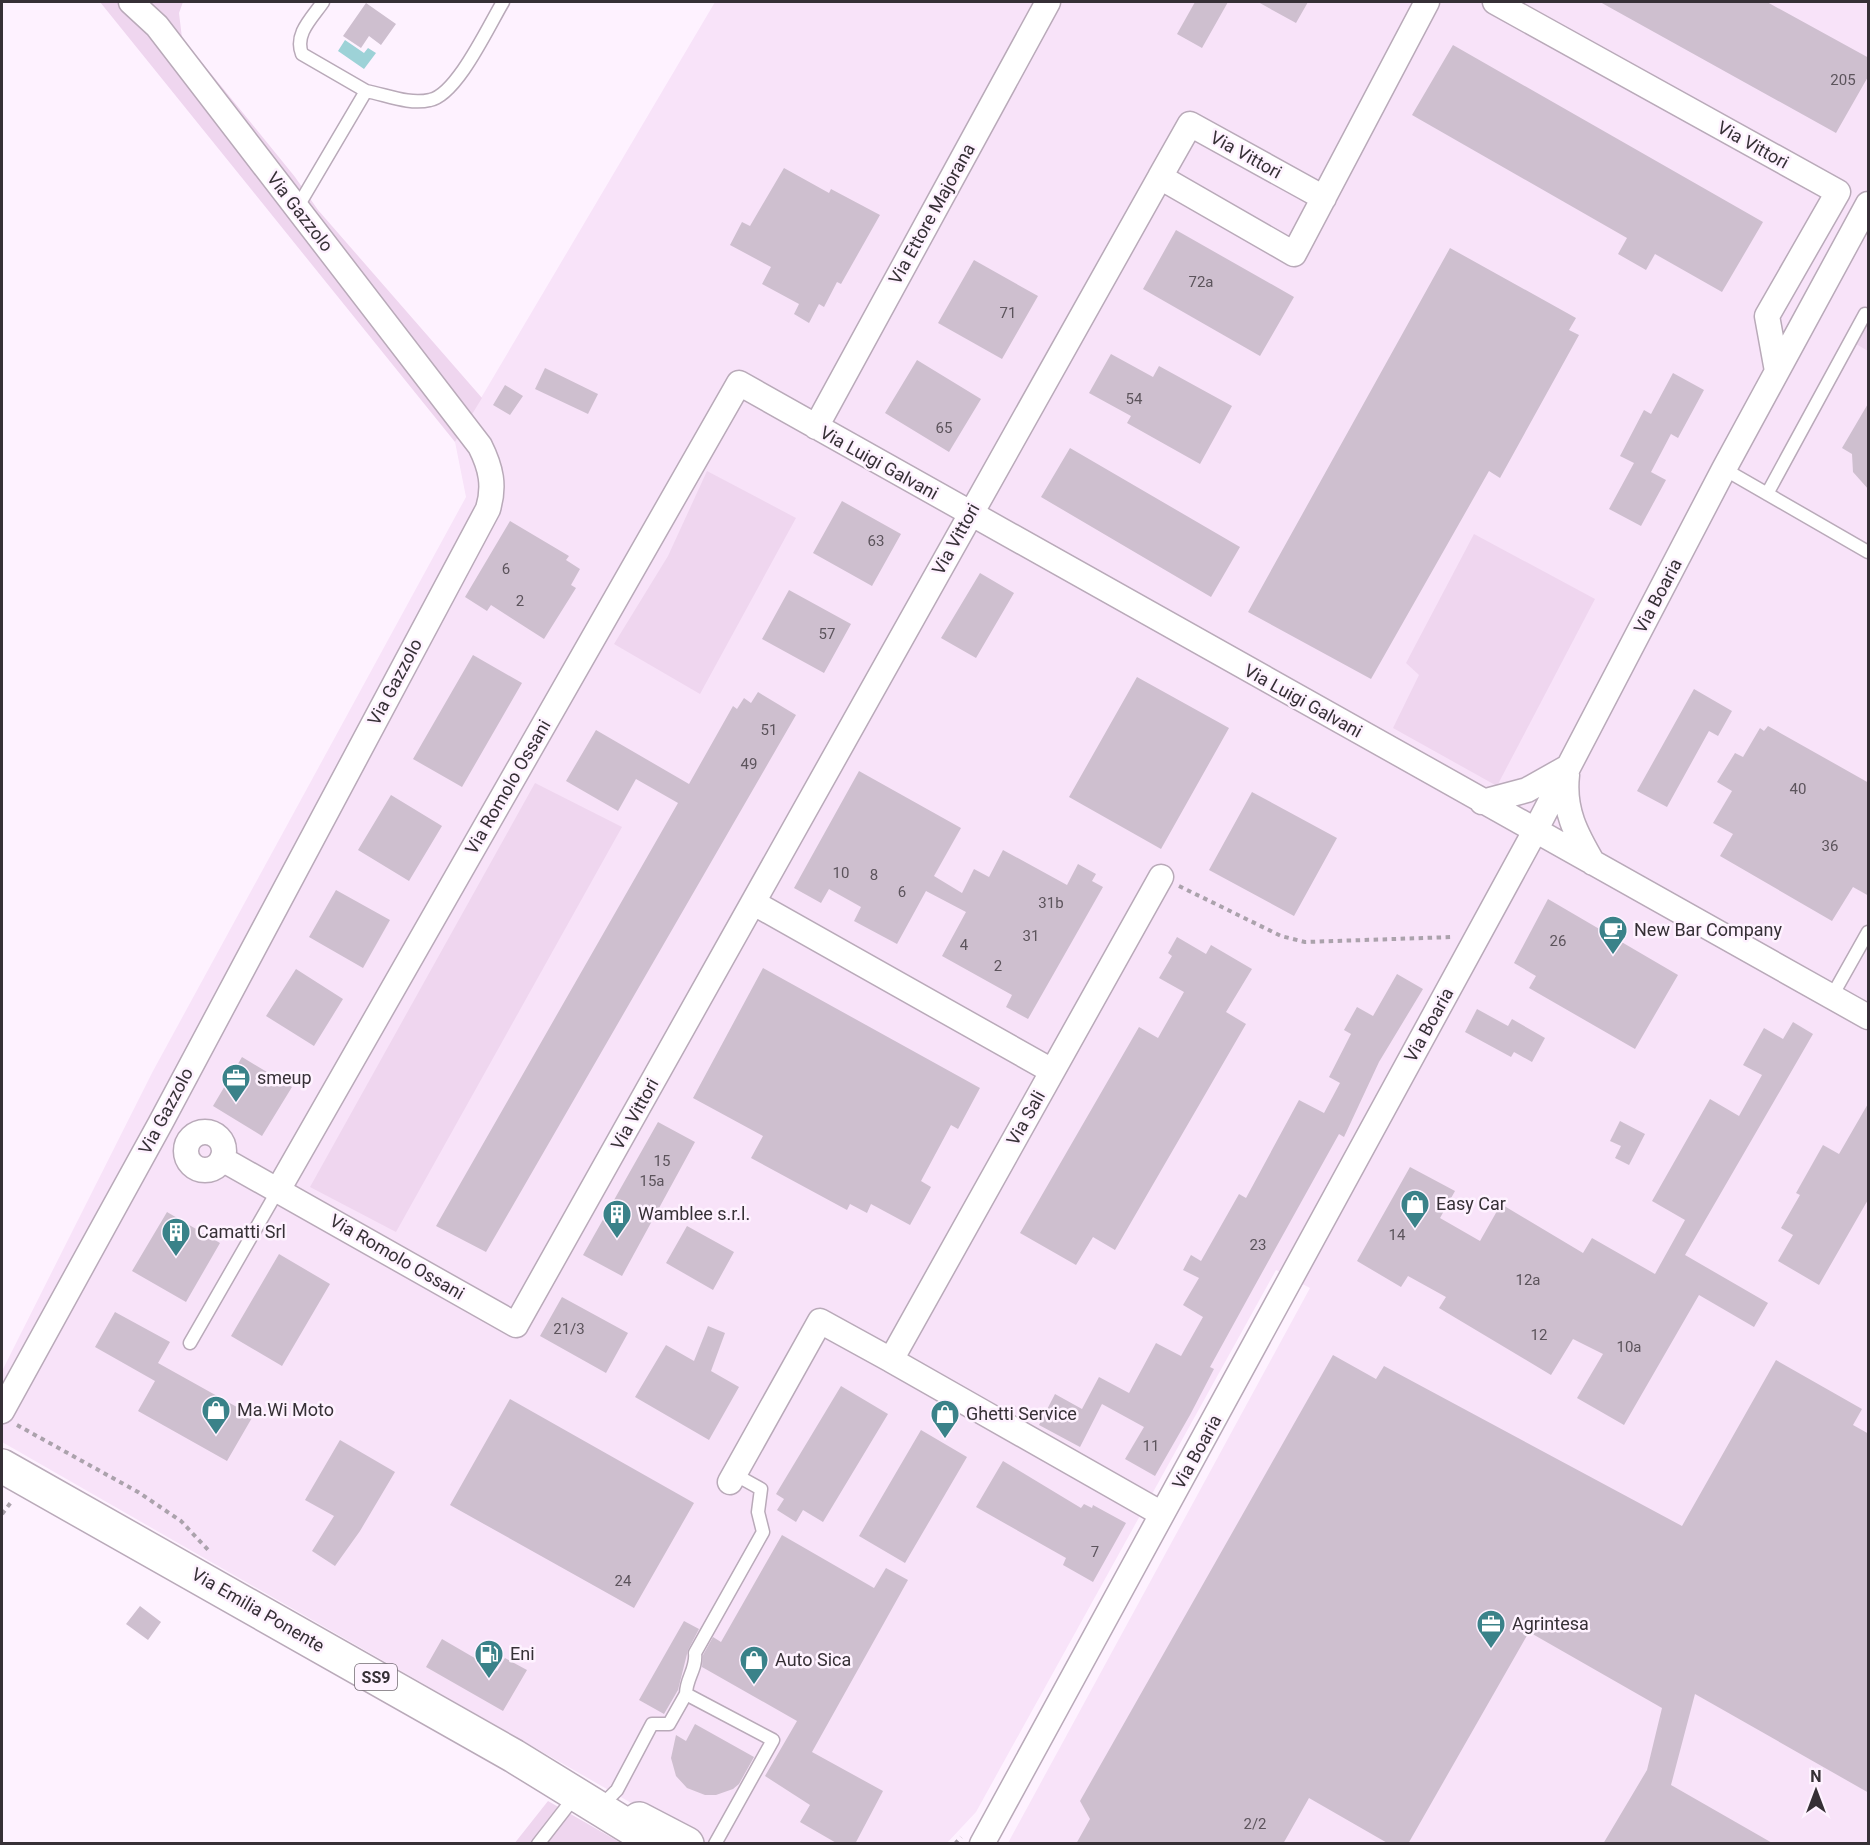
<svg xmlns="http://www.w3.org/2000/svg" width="1870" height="1845" font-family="Roboto,sans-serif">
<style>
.built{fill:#f8e3f9}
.green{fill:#efd6ef}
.water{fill:#9dd2d7}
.building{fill:#cebfcf}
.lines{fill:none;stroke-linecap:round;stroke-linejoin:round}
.lane-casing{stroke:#b9aab9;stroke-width:15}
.street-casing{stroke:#b9aab9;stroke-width:27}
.primary-casing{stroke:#b9aab9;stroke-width:36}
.path{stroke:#aba2ac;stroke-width:4;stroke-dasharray:4.5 4.5;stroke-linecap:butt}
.lane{stroke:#fff;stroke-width:12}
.street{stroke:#fff;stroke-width:24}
.primary{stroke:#fff;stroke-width:33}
.labels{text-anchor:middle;stroke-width:5;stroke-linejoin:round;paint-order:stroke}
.number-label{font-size:15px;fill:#5c545c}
.shield{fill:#fef2ff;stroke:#726a72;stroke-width:1.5}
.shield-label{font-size:16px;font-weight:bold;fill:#363036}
.street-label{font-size:18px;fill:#363036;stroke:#fef2ff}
.poi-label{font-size:18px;fill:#363036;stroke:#fef2ff;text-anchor:start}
</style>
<rect width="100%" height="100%" fill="#fef2ff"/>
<path class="built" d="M 715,2 L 1868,2 L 1868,1843 L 1008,1843 L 1310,1288 L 1276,1270 L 976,1812 L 947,1843 L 701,1843 L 2,1442 L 2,1371 L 153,1071 L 466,497 L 455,442 Z"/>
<path class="green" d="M 100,2 L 183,2 L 179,13 L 182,38 L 295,177 L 318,210 L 482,398 L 455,442 Z
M 1868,322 L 1868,351 L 1856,344 Z
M 707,471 L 796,518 L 700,694 L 614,644 L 668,556 Z
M 1474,534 L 1595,599 L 1497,786 L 1393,728 L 1419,675 L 1406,663 Z
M 535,783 L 622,827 L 396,1232 L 310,1187 Z
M 548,1801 L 621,1843 L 514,1844 Z"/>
<path class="water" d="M 345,40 L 364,53 L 368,48 L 376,53 L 364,69 L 338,51 Z"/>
<path class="building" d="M 1195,2 L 1228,2 L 1202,48 L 1177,34 Z
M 1258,2 L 1308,2 L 1296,23 Z
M 1600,2 L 1767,2 L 1869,58 L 1869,75 L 1836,133 Z
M 366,3 L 396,24 L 381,45 L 369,36 L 361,48 L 343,36 Z
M 1453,45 L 1763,222 L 1722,292 L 1655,254 L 1646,270 L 1618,254 L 1627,238 L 1412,115 Z
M 784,168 L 829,193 L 831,189 L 880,215 L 841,284 L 837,282 L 824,307 L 819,304 L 809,323 L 794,314 L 799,304 L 762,284 L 771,267 L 730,245 L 742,222 L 750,226 Z
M 1176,230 L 1294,297 L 1260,356 L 1143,289 Z
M 1450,248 L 1576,318 L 1569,330 L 1579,335 L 1500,478 L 1489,471 L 1371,679 L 1248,612 Z
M 974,260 L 1038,296 L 1002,359 L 938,323 Z
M 1111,354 L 1153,377 L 1159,366 L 1232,406 L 1200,464 L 1127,423 L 1131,416 L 1089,393 Z
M 917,360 L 981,399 L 949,452 L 885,413 Z
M 545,368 L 598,394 L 588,414 L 535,389 Z
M 1673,373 L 1704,390 L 1678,438 L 1671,434 L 1651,472 L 1666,480 L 1641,526 L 1609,509 L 1634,463 L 1620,456 L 1644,410 L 1651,414 Z
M 505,385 L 523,396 L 510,415 L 493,405 Z
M 1869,402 L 1869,490 L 1853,472 L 1852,454 L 1842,448 Z
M 1070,448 L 1240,547 L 1211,597 L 1041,497 Z
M 842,501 L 901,534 L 872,586 L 813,553 Z
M 510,521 L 569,556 L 566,560 L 580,569 L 571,585 L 576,588 L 544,639 L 491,605 L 487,611 L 465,597 Z
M 980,573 L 1014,593 L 976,658 L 941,638 Z
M 789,590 L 851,624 L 824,673 L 762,639 Z
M 473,655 L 522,683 L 462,787 L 413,759 Z
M 1137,677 L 1229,728 L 1161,849 L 1069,797 Z
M 1694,689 L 1732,711 L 1718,736 L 1709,731 L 1667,807 L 1637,791 Z
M 758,692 L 796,715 L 486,1252 L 436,1226 L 678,803 L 636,779 L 618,811 L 566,781 L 596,730 L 689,784 L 733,706 L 737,709 L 744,698 L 751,703 Z
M 1768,726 L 1869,783 L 1869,896 L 1853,887 L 1832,921 L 1720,856 L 1733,834 L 1713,823 L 1732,791 L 1717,782 L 1735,753 L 1743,757 L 1760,728 L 1764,731 Z
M 859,771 L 961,828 L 934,876 L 962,893 L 974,869 L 989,877 L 1003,850 L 1067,885 L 1078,864 L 1096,874 L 1092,881 L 1103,887 L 1028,1019 L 1006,1007 L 1012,995 L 942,956 L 966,912 L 926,891 L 897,944 L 854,921 L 861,907 L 829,889 L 821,903 L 794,888 Z
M 1252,792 L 1337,838 L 1294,916 L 1209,870 Z
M 391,795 L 442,826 L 409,881 L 358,850 Z
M 336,890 L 390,920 L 363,968 L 309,937 Z
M 1548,899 L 1678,975 L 1635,1049 L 1529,988 L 1536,976 L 1514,963 Z
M 1177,937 L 1206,954 L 1211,945 L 1252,969 L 1226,1012 L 1246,1024 L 1115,1250 L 1093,1237 L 1076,1265 L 1020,1233 L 1139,1027 L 1158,1038 L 1184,992 L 1159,978 L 1172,956 L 1168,953 Z
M 763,968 L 980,1088 L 958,1129 L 951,1125 L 921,1181 L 931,1187 L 910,1225 L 871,1204 L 867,1213 L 850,1204 L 847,1210 L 751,1158 L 763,1136 L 693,1098 Z
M 296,969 L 343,999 L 314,1046 L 266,1016 Z
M 1397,974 L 1423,989 L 1379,1062 L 1344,1137 L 1339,1134 L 1253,1289 L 1210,1367 L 1214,1369 L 1190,1415 L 1155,1476 L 1125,1459 L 1144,1427 L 1102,1404 L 1080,1447 L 1039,1425 L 1055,1394 L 1082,1409 L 1099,1377 L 1129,1393 L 1156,1343 L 1181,1356 L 1203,1317 L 1183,1305 L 1199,1278 L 1183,1270 L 1191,1255 L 1201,1261 L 1239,1194 L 1246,1198 L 1299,1100 L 1324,1113 L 1340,1083 L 1329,1077 L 1351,1034 L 1344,1030 L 1357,1007 L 1373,1016 Z
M 1477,1009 L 1508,1026 L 1512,1019 L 1545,1038 L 1532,1062 L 1514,1052 L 1511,1057 L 1465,1032 Z
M 1793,1022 L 1813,1034 L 1685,1255 L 1768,1303 L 1754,1327 L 1699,1295 L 1624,1425 L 1577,1398 L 1603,1354 L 1573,1339 L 1551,1375 L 1439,1308 L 1446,1297 L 1408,1276 L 1401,1287 L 1357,1261 L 1410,1167 L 1455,1191 L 1440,1218 L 1480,1241 L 1501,1204 L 1583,1253 L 1592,1238 L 1655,1274 L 1685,1220 L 1652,1201 L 1710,1099 L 1739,1116 L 1762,1075 L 1743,1065 L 1764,1028 L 1783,1039 Z
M 242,1057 L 292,1087 L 262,1136 L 213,1106 Z
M 1869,1102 L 1869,1198 L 1819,1285 L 1778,1261 L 1793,1235 L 1781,1228 L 1800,1195 L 1796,1193 L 1823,1145 L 1839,1154 Z
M 1620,1121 L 1645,1134 L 1629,1165 L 1615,1158 L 1621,1146 L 1610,1141 Z
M 658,1122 L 695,1142 L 622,1276 L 583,1255 Z
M 167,1212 L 220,1243 L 186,1302 L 132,1271 Z
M 687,1226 L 734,1252 L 713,1290 L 666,1263 Z
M 279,1254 L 330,1284 L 282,1366 L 231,1336 Z
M 562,1297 L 628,1333 L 606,1373 L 540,1336 Z
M 115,1312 L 170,1342 L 158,1363 L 253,1416 L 227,1461 L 138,1411 L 155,1381 L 95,1347 Z
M 708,1326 L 725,1333 L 711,1371 L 739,1387 L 709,1440 L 635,1397 L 666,1345 L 694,1361 Z
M 1333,1355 L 1376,1379 L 1384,1366 L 1682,1526 L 1776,1360 L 1862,1409 L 1853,1425 L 1869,1434 L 1869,1793 L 1695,1694 L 1671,1785 L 1774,1844 L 1603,1844 L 1647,1770 L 1662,1708 L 1529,1632 L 1408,1844 L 1389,1844 L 1309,1798 L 1283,1844 L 1076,1844 L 1090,1819 L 1080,1801 Z
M 841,1386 L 888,1414 L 823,1522 L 803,1510 L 796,1522 L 777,1510 L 784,1499 L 776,1494 Z
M 510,1399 L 694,1503 L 634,1608 L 450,1505 Z
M 921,1430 L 967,1457 L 905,1563 L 859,1536 Z
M 340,1440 L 395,1472 L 360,1531 L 335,1566 L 312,1551 L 334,1516 L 305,1500 Z
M 1003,1461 L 1081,1508 L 1084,1504 L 1092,1508 L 1093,1505 L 1126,1523 L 1093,1582 L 1063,1565 L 1066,1558 L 976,1507 Z
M 782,1535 L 874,1588 L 886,1568 L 908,1580 L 812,1752 L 883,1791 L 855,1844 L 838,1844 L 800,1822 L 810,1805 L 765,1776 L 797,1721 L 702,1667 L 703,1655 L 713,1637 L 721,1642 Z
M 140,1606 L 161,1622 L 148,1640 L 126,1624 Z
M 684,1621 L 699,1629 L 688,1650 L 678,1690 L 664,1714 L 639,1700 Z
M 442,1639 L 497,1671 L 505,1658 L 527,1670 L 503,1711 L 426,1667 Z
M 695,1724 L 754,1757 L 739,1784 L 733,1789 L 716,1795 L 705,1795 L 687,1788 L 676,1776 L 671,1758 L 676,1735 L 686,1741 Z"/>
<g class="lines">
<g class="lane-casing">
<path id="lane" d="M 323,2 C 312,18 294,34 302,54 L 366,91
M 297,208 L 366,91 C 387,95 409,105 430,100 C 457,95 489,25 503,2
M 1724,469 L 1868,552
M 1767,494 L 1865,314
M 1832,996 L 1868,932
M 190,1343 L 278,1190
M 606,1801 L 617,1790 L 652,1724 L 669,1724 L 686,1694
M 538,1844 L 576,1795
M 715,1844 L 773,1740 L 686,1694 C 686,1678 697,1669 695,1653 L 763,1532 L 758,1512 L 761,1489 L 734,1474"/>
</g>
<g class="street-casing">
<path id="street" d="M 1495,2 L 1838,192 L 1767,316 L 1777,371
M 1160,177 L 1190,124 L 1324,198
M 816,427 L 1048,2
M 1567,775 C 1563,810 1576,834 1593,863
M 1482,802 L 1527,790 L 1568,767
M 1161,877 L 891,1360 L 1162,1514
M 754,903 L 1052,1071
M186 1151a19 19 0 1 1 38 0a19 19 0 1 1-38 0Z
M 222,1159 L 516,1325 L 1160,177 L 1294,254 L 1427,2
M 278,1190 L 739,383 L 1868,1017
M 2,1411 L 160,1124 L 488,509 C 495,486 491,468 480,446 L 157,26 L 131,2
M 730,1482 L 820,1321 L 891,1360
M 982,1844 L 1535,831 L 1724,469 L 1868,204"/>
</g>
<g class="primary-casing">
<path id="primary" d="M 2,1466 L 514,1756 L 657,1844
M 639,1819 L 687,1844"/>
</g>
<path class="path" d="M 1179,886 L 1281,936 L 1305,942 L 1453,937
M 17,1425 L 138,1492 L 181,1521 L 210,1552
M 2,1514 L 12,1501
M 955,1844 L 961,1837"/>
<use href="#lane" class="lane"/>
<use href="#street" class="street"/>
<use href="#primary" class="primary"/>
</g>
<defs>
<g id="cafe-pin" transform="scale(1.5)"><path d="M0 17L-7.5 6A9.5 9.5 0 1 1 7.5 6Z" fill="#3a8289" stroke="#fef2ff"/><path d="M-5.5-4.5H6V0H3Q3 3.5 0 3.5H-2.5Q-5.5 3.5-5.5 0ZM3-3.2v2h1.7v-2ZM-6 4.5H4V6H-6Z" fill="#fff"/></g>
<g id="office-pin" transform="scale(1.5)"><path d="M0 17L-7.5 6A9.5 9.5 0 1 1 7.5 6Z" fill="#3a8289" stroke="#fef2ff"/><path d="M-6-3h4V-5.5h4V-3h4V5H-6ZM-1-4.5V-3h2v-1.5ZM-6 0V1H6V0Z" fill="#fff"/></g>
<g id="shop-pin" transform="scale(1.5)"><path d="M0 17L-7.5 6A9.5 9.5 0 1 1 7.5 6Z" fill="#3a8289" stroke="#fef2ff"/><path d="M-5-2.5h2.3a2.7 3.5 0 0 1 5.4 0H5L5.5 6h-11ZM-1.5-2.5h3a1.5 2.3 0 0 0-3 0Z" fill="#fff"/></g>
<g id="building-pin" transform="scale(1.5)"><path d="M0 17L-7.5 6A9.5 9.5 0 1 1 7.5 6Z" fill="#3a8289" stroke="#fef2ff"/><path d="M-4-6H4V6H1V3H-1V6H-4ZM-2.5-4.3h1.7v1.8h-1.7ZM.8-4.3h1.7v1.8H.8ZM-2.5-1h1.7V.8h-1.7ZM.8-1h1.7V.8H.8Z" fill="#fff"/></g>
<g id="fuel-pin" transform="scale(1.5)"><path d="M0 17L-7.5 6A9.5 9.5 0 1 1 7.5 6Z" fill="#3a8289" stroke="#fef2ff"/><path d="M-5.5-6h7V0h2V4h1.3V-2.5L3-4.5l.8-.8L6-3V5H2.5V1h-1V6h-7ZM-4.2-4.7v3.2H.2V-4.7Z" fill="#fff"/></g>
</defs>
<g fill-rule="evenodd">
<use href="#cafe-pin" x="1613" y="930"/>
<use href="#office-pin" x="236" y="1078"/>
<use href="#shop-pin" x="1415" y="1204"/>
<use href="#building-pin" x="617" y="1214"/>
<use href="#building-pin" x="176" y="1232"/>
<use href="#shop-pin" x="216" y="1410"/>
<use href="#shop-pin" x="945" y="1414"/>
<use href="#office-pin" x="1491" y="1624"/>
<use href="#fuel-pin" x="489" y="1654"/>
<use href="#shop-pin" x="754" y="1660"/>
</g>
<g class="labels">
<g class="number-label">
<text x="1843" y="85">205</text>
<text x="1201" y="287">72a</text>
<text x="1008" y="318">71</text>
<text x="1134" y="404">54</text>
<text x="944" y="433">65</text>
<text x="876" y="546">63</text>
<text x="506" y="574">6</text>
<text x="520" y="606">2</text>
<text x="827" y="639">57</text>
<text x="769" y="735">51</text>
<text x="749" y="769">49</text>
<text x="1798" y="794">40</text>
<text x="1830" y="851">36</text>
<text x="841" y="878">10</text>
<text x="874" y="880">8</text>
<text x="902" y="897">6</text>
<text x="1051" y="908">31b</text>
<text x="1031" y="941">31</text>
<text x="1558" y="946">26</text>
<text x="964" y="950">4</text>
<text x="998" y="971">2</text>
<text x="662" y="1166">15</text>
<text x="652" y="1186">15a</text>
<text x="1397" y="1240">14</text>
<text x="1258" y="1250">23</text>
<text x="1528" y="1285">12a</text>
<text x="569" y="1334">21/3</text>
<text x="1539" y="1340">12</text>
<text x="1629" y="1352">10a</text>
<text x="1151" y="1451">11</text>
<text x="1095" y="1557">7</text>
<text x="623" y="1586">24</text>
<text x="1255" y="1829">2/2</text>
</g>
<rect class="shield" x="355" y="1664" width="42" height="26" rx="4.5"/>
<g class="shield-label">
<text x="376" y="1683">SS9</text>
</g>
<g class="street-label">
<text transform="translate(1753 145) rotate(29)" y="6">Via Vittori</text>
<text transform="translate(1246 155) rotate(29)" y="6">Via Vittori</text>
<text transform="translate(300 212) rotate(52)" y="6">Via Gazzolo</text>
<text transform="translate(932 214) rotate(-61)" y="6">Via Ettore Majorana</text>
<text transform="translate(879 463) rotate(29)" y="6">Via Luigi Galvani</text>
<text transform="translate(956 539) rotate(-61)" y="6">Via Vittori</text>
<text transform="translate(1658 596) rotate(-62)" y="6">Via Boaria</text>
<text transform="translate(395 682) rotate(-62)" y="6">Via Gazzolo</text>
<text transform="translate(1303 701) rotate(29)" y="6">Via Luigi Galvani</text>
<text transform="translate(508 787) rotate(-60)" y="6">Via Romolo Ossani</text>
<text transform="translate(1429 1025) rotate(-61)" y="6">Via Boaria</text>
<text transform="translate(166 1111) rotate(-62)" y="6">Via Gazzolo</text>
<text transform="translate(635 1114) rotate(-61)" y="6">Via Vittori</text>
<text transform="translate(1026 1118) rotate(-61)" y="6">Via Sali</text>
<text transform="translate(397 1257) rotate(30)" y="6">Via Romolo Ossani</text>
<text transform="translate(1197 1452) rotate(-61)" y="6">Via Boaria</text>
<text transform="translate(258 1610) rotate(30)" y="6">Via Emilia Ponente</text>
</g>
<g class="poi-label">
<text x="1634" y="936">New Bar Company</text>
<text x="257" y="1084">smeup</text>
<text x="1436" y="1210">Easy Car</text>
<text x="638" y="1220">Wamblee s.r.l.</text>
<text x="197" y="1238">Camatti Srl</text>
<text x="237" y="1416">Ma.Wi Moto</text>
<text x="966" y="1420">Ghetti Service</text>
<text x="1512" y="1630">Agrintesa</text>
<text x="510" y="1660">Eni</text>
<text x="775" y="1666">Auto Sica</text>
</g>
</g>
<rect width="1870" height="1845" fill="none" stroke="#363036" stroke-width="6"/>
<g transform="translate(1816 1791)" stroke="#fef2ff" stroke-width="4.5" paint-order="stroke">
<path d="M0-4.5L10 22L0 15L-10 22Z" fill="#363036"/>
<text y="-9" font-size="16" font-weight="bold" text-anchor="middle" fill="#363036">N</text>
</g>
</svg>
